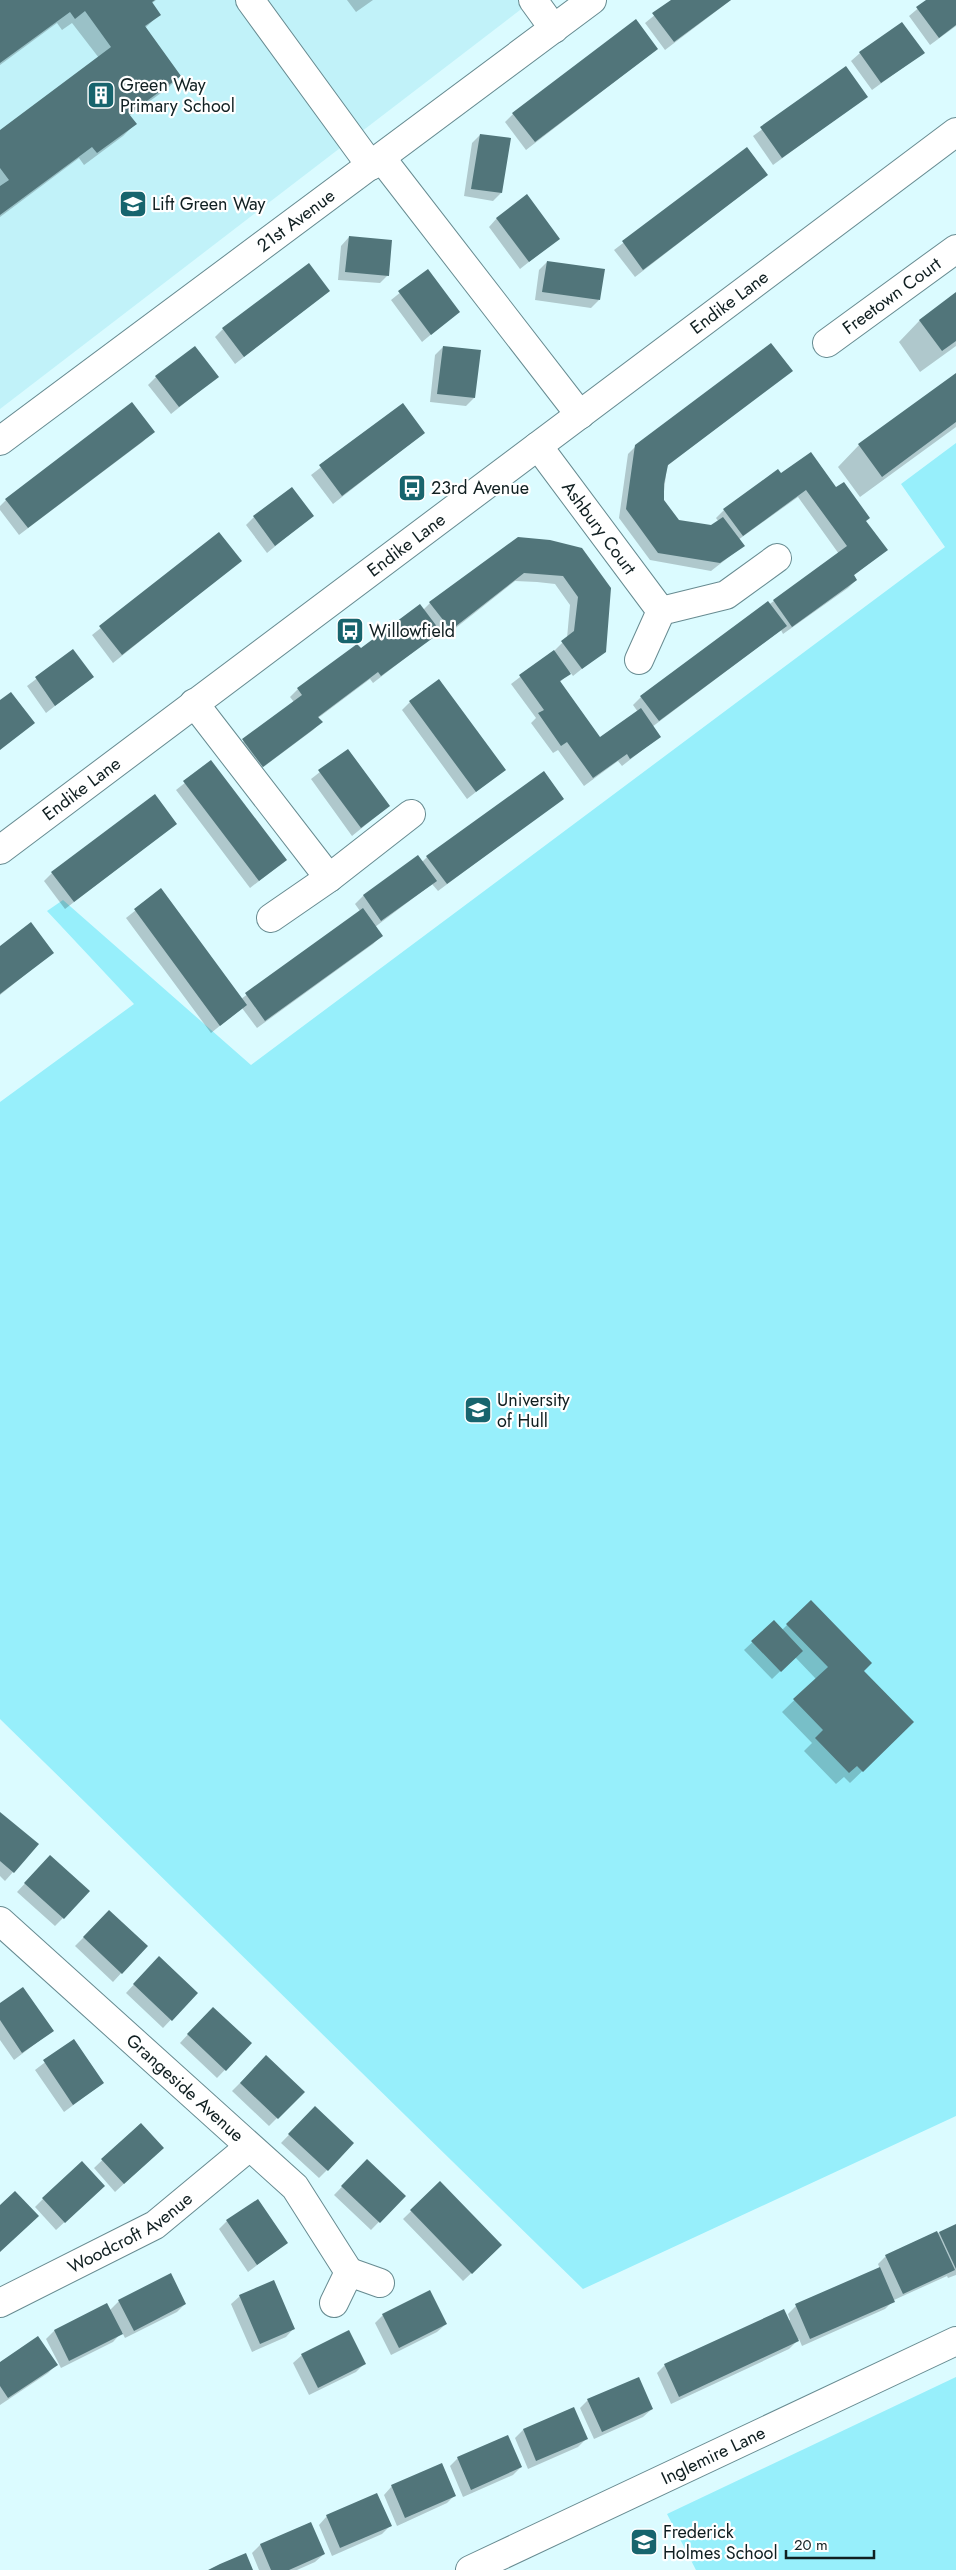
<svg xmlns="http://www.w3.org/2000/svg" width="956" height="2570" font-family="Jost,sans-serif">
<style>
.built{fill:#c1f2f9}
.green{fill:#97effb}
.shadow{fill:#0003}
.building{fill:#51757a}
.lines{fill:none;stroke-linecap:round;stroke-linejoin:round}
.minor-casing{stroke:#678b91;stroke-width:30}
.minor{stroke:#fff;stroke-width:28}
.labels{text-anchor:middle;stroke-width:4.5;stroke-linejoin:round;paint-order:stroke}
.poi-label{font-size:18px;fill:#101f21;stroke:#fff;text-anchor:start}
.street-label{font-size:18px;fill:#101f21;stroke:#fff}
</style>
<rect width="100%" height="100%" fill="#dbfbff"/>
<path class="built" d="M 0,0 L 533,0 L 0,409 Z"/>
<path class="green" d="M 956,443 L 956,2116 L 583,2289 L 0,1719 L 0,1102 L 134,1004 L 47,911 L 63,900 L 251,1065 L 945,547 L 901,484 Z
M 956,2377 L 956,2570 L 696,2570 L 667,2514 Z"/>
<path class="shadow" d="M 0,0 L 156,0 L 151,4 L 159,15 L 145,28 L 180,76 L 168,88 L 129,116 L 135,124 L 123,136 L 84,165 L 79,158 L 0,217 L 0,131 L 99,58 L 72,23 L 62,30 L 57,23 L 0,65 Z
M 347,0 L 373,0 L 356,12 Z
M 673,0 L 731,0 L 665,50 L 645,23 Z
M 928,0 L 956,0 L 956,26 L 930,45 L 909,16 Z
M 657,49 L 526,150 L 505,122 L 513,114 Z
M 860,53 L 923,53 L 872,90 L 851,61 Z
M 846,68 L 866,97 L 773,165 L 753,136 Z
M 480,135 L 501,193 L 493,201 L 464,196 L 472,143 Z
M 747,148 L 767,175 L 635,277 L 614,250 Z
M 497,218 L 558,239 L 520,269 L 489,227 Z
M 349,237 L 388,275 L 380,283 L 338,280 L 341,246 Z
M 547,262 L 599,300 L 591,308 L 535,300 L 539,270 Z
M 427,271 L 458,312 L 422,342 L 391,300 Z
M 329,291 L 235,364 L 215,337 L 223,329 Z
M 956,293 L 956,346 L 920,372 L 899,342 L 920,320 Z
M 443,347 L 474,398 L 466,406 L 430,402 L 435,355 Z
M 791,371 L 667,466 L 663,500 L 678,521 L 711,527 L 719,522 L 716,518 L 724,510 L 781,475 L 836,489 L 865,521 L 886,550 L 853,576 L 856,580 L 848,588 L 783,634 L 781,630 L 652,727 L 659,737 L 622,766 L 618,761 L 584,786 L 558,750 L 553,753 L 531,723 L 536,718 L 511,684 L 554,651 L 567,638 L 570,605 L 555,584 L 537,582 L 515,581 L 443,638 L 439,632 L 373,683 L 370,679 L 318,718 L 321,722 L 313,730 L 254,774 L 235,748 L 294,702 L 290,697 L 298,689 L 423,610 L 430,603 L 581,549 L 604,651 L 573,676 L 570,672 L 559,683 L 600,739 L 638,712 L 633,705 L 641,697 L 839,554 L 798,497 L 738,540 L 743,546 L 711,571 L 650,560 L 619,518 L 628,454 L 636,446 Z
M 956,374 L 956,427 L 860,497 L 838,467 L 859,445 Z
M 156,377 L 217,377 L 171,414 L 148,385 Z
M 402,405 L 424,433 L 333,504 L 311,475 Z
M 145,440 L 19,535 L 0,510 L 0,506 L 6,500 Z
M 312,516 L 267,553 L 246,525 L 254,517 Z
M 219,534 L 240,561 L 113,663 L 92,635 Z
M 73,651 L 92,677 L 46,713 L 27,686 Z
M 410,702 L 504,770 L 467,799 L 402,710 Z
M 348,750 L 389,806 L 352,836 L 311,779 Z
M 211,762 L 286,860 L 250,888 L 176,790 Z
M 563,798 L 438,891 L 432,884 L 375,927 L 381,936 L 373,944 L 257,1028 L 242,1008 L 211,1033 L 126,918 L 161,890 L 241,999 L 360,911 L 355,904 L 363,896 L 418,856 L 422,862 L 427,857 Z
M 176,824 L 65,909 L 44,881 L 52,873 Z
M 0,947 L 52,953 L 0,995 Z
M 811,1601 L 863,1671 L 913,1722 L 850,1783 L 844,1777 L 836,1784 L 804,1751 L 812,1743 L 782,1712 L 816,1679 L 795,1657 L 772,1679 L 744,1650 L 774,1622 L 782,1630 Z
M 0,1814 L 37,1845 L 5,1881 L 0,1876 Z
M 42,1865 L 63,1918 L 55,1926 L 17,1892 Z
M 109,1912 L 146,1946 L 113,1982 L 75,1946 Z
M 151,1966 L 196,1993 L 163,2028 L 126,1993 Z
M 0,2005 L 52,2031 L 14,2060 L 0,2040 Z
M 205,2016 L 250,2044 L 217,2078 L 180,2043 Z
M 74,2040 L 103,2083 L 64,2112 L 35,2070 Z
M 258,2065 L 303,2092 L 269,2126 L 232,2091 Z
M 315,2108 L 327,2170 L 319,2178 L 281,2143 Z
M 140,2124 L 154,2156 L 115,2192 L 94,2168 Z
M 367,2161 L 404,2196 L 371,2230 L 334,2195 Z
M 440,2183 L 501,2245 L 463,2281 L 403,2219 Z
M 95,2194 L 56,2230 L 35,2207 L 43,2199 Z
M 227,2221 L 286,2243 L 248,2272 L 219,2229 Z
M 956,2225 L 956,2275 L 948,2278 L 947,2276 L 894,2300 L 885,2309 L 802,2346 L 799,2339 L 789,2349 L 671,2404 L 657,2373 L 665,2365 L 790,2320 L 788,2314 L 796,2306 L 880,2269 L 878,2264 L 886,2256 Z
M 240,2296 L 294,2328 L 286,2337 L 252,2352 L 231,2304 Z
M 119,2301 L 185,2304 L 177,2312 L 125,2338 L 122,2332 L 113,2342 L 61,2368 L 46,2339 L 54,2331 L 106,2305 L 109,2311 Z
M 383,2315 L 446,2324 L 437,2332 L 391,2355 L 375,2323 Z
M 348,2332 L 364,2364 L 356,2372 L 309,2395 L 293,2363 L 302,2355 Z
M 0,2363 L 56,2365 L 48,2373 L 0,2405 Z
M 588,2400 L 652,2409 L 643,2417 L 594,2439 L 580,2408 Z
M 573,2408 L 586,2439 L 578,2447 L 528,2469 L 515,2438 L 523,2430 Z
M 458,2458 L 521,2467 L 513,2475 L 463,2497 L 450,2466 Z
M 392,2486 L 455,2495 L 447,2503 L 397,2526 L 384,2495 Z
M 327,2516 L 390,2526 L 382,2534 L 332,2556 L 319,2525 Z
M 310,2523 L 324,2554 L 315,2562 L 297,2570 L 259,2570 L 252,2553 L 260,2545 Z"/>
<path class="building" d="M 0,0 L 155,0 L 152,2 L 161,15 L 145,26 L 181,76 L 129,114 L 137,124 L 97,153 L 92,147 L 0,215 L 0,186 L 9,180 L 0,168 L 0,130 L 111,47 L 85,11 L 75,19 L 70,12 L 0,63 Z
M 671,0 L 731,0 L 674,42 L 652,13 Z
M 926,0 L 956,0 L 956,25 L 939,38 L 916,7 Z
M 636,19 L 658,49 L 535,142 L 512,113 Z
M 902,22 L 925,53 L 881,83 L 859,52 Z
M 846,66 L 868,97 L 782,158 L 760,127 Z
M 480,134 L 511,138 L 502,193 L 471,189 Z
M 747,147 L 768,175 L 643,270 L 622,241 Z
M 527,194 L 560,239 L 529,262 L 496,218 Z
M 349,236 L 392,240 L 389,276 L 345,272 Z
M 547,261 L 605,269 L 600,300 L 542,292 Z
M 309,263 L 330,291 L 244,357 L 222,328 Z
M 428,269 L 460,312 L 431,335 L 398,291 Z
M 956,292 L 956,341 L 942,351 L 919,320 Z
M 771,343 L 793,371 L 668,465 L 664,484 L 664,500 L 679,520 L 711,525 L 723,517 L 745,546 L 720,563 L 658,553 L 626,509 L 635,445 Z
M 195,346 L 219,377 L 179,407 L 155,376 Z
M 443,346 L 481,350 L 475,398 L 437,394 Z
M 956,373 L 956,422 L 882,477 L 858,444 Z
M 132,402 L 155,432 L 28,528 L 5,499 Z
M 403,403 L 425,433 L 342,496 L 319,465 Z
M 811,452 L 836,487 L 844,482 L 870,518 L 866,521 L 888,550 L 854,575 L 857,580 L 792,627 L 773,600 L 847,546 L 806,490 L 743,536 L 723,509 L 778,469 L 781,473 Z
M 292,487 L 314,516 L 275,546 L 253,516 Z
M 219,532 L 242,561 L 122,655 L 99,626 Z
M 518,537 L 550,540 L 582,548 L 611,588 L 606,652 L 582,669 L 561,641 L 574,631 L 578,597 L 563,576 L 524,573 L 451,630 L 429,602 Z
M 768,601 L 787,626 L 659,721 L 640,696 Z
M 420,604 L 441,632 L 381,676 L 378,672 L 318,717 L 323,722 L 263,767 L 242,739 L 302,695 L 297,688 L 357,644 L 361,648 Z
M 73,649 L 94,677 L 55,706 L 35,677 Z
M 554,650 L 571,674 L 560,681 L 600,737 L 641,708 L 661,737 L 630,759 L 627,754 L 593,778 L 567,742 L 561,746 L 538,713 L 544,710 L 519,675 Z
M 439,679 L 506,770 L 476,792 L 409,701 Z
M 11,692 L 35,723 L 0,750 L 0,700 Z
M 348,749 L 390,806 L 361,828 L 318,770 Z
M 211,760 L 287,860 L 259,881 L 183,781 Z
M 544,771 L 564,799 L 447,884 L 426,856 Z
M 155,794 L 177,824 L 74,902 L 51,872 Z
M 418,855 L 437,881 L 381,921 L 363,895 Z
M 161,888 L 247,1005 L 220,1026 L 134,909 Z
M 363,908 L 383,936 L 265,1021 L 245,993 Z
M 31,922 L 54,953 L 0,994 L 0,946 Z
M 811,1600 L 872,1663 L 864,1671 L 914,1722 L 863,1772 L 857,1766 L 849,1773 L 815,1738 L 823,1730 L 793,1699 L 828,1667 L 786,1624 Z
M 774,1620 L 803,1651 L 781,1672 L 751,1641 Z
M 0,1812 L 39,1844 L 14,1873 L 0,1861 Z
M 50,1855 L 90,1891 L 64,1919 L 24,1883 Z
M 109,1910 L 148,1946 L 122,1974 L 83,1937 Z
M 159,1956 L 198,1993 L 172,2021 L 133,1984 Z
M 23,1987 L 54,2031 L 22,2053 L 0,2020 L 0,2003 Z
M 213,2007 L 252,2043 L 226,2071 L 187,2034 Z
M 74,2039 L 104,2083 L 73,2105 L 43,2060 Z
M 266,2055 L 305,2092 L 278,2119 L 240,2083 Z
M 315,2106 L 354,2143 L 328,2171 L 288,2134 Z
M 141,2123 L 164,2148 L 124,2184 L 101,2159 Z
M 367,2159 L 406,2196 L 380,2223 L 341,2186 Z
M 82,2161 L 105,2186 L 65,2223 L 42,2198 Z
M 440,2181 L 502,2245 L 472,2274 L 410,2210 Z
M 15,2191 L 39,2216 L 0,2252 L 0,2205 Z
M 258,2199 L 288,2243 L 257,2265 L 226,2220 Z
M 956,2224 L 956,2269 L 939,2232 Z
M 937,2231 L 955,2270 L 903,2294 L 885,2255 Z
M 880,2267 L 895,2302 L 810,2339 L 795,2304 Z
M 171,2273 L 186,2304 L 134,2331 L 118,2300 Z
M 274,2280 L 295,2329 L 260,2344 L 239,2295 Z
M 430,2290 L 447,2324 L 399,2348 L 382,2314 Z
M 107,2303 L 123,2334 L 69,2361 L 54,2330 Z
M 784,2309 L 799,2341 L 679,2397 L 664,2364 Z
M 349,2330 L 366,2364 L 318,2388 L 301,2354 Z
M 38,2336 L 58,2365 L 8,2398 L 0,2386 L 0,2362 Z
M 639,2377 L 653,2409 L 602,2432 L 587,2399 Z
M 574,2407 L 588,2439 L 536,2461 L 523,2429 Z
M 508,2435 L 522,2467 L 471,2490 L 457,2457 Z
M 442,2463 L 456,2496 L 405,2518 L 391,2485 Z
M 377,2493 L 392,2526 L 340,2548 L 326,2515 Z
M 311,2522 L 325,2554 L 289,2570 L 271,2570 L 260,2544 Z
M 246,2553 L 253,2570 L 208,2570 L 220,2564 Z"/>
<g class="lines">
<g class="minor-casing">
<g id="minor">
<path d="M 250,0 L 371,166"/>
<path d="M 533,0 L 554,29"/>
<path d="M 382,159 L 580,415"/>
<path id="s1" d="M 827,343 L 956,249"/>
<path id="s2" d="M 0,441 L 592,0"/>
<path id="s3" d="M 538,446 L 661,611"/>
<path d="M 639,660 L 661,611 L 726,595 L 777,558"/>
<path d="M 194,703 L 329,878"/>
<path id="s4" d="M 0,850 L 956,132"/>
<path d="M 271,918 L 329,878 L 411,814"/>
<path id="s5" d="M 0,1921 L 295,2187 L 349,2272"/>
<path id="s6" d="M 0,2303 L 155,2225 L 249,2147"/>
<path d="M 334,2303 L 349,2272 L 380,2283"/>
<path id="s7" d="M 470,2570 L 956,2341"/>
</g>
</g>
<use href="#minor" class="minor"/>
</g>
<defs>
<g id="building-square" transform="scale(1.4375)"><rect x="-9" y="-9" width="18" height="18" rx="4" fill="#17646d" stroke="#fff"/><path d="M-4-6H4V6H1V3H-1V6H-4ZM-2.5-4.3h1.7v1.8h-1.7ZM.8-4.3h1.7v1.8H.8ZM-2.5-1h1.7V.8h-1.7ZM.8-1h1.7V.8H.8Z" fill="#fff"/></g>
<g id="school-square" transform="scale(1.4375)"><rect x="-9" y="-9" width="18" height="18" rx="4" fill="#17646d" stroke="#fff"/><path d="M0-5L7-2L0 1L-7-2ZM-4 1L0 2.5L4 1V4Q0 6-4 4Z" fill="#fff"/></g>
<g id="bus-square" transform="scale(1.4375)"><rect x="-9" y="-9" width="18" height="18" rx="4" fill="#17646d" stroke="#fff"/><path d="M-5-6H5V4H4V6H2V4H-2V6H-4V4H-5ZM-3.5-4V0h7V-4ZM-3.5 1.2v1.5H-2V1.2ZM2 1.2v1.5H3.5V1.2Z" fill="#fff"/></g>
<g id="university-square" transform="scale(1.4375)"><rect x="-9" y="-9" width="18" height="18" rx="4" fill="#17646d" stroke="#fff"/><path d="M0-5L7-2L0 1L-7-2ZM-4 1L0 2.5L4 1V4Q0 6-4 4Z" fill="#fff"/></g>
</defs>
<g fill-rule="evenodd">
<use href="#building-square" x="101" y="95"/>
<use href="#school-square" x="133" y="204"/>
<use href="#bus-square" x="412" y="488"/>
<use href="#bus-square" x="350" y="631"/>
<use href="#university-square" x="478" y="1410"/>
<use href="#school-square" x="644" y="2542"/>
</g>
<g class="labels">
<g class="poi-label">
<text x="120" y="91">Green Way<tspan x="120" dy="21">Primary School</tspan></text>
<text x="152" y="210">Lift Green Way</text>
<text x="431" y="494">23rd Avenue</text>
<text x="369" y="637">Willowfield</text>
<text x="497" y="1406">University<tspan x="497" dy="21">of Hull</tspan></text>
<text x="663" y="2538">Frederick<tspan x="663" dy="21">Holmes School</tspan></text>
</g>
<g class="street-label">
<text dy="6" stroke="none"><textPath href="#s2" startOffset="369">21st Avenue</textPath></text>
<text dy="6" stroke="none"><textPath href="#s1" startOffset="80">Freetown Court</textPath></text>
<text dy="6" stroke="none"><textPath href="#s4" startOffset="912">Endike Lane</textPath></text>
<text dy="6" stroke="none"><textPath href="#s3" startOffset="102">Ashbury Court</textPath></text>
<text dy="6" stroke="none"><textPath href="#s4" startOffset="508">Endike Lane</textPath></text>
<text dy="6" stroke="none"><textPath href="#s4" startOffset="102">Endike Lane</textPath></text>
<text dy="6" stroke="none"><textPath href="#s5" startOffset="249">Grangeside Avenue</textPath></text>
<text dy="6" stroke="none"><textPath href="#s6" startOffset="148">Woodcroft Avenue</textPath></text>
<text dy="6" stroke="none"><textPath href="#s7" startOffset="269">Inglemire Lane</textPath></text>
</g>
</g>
<path d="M786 2550v8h88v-8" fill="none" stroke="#101f21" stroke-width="2.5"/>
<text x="794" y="2550" font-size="15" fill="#101f21" stroke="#ffffff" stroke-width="4" paint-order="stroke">20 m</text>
</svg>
